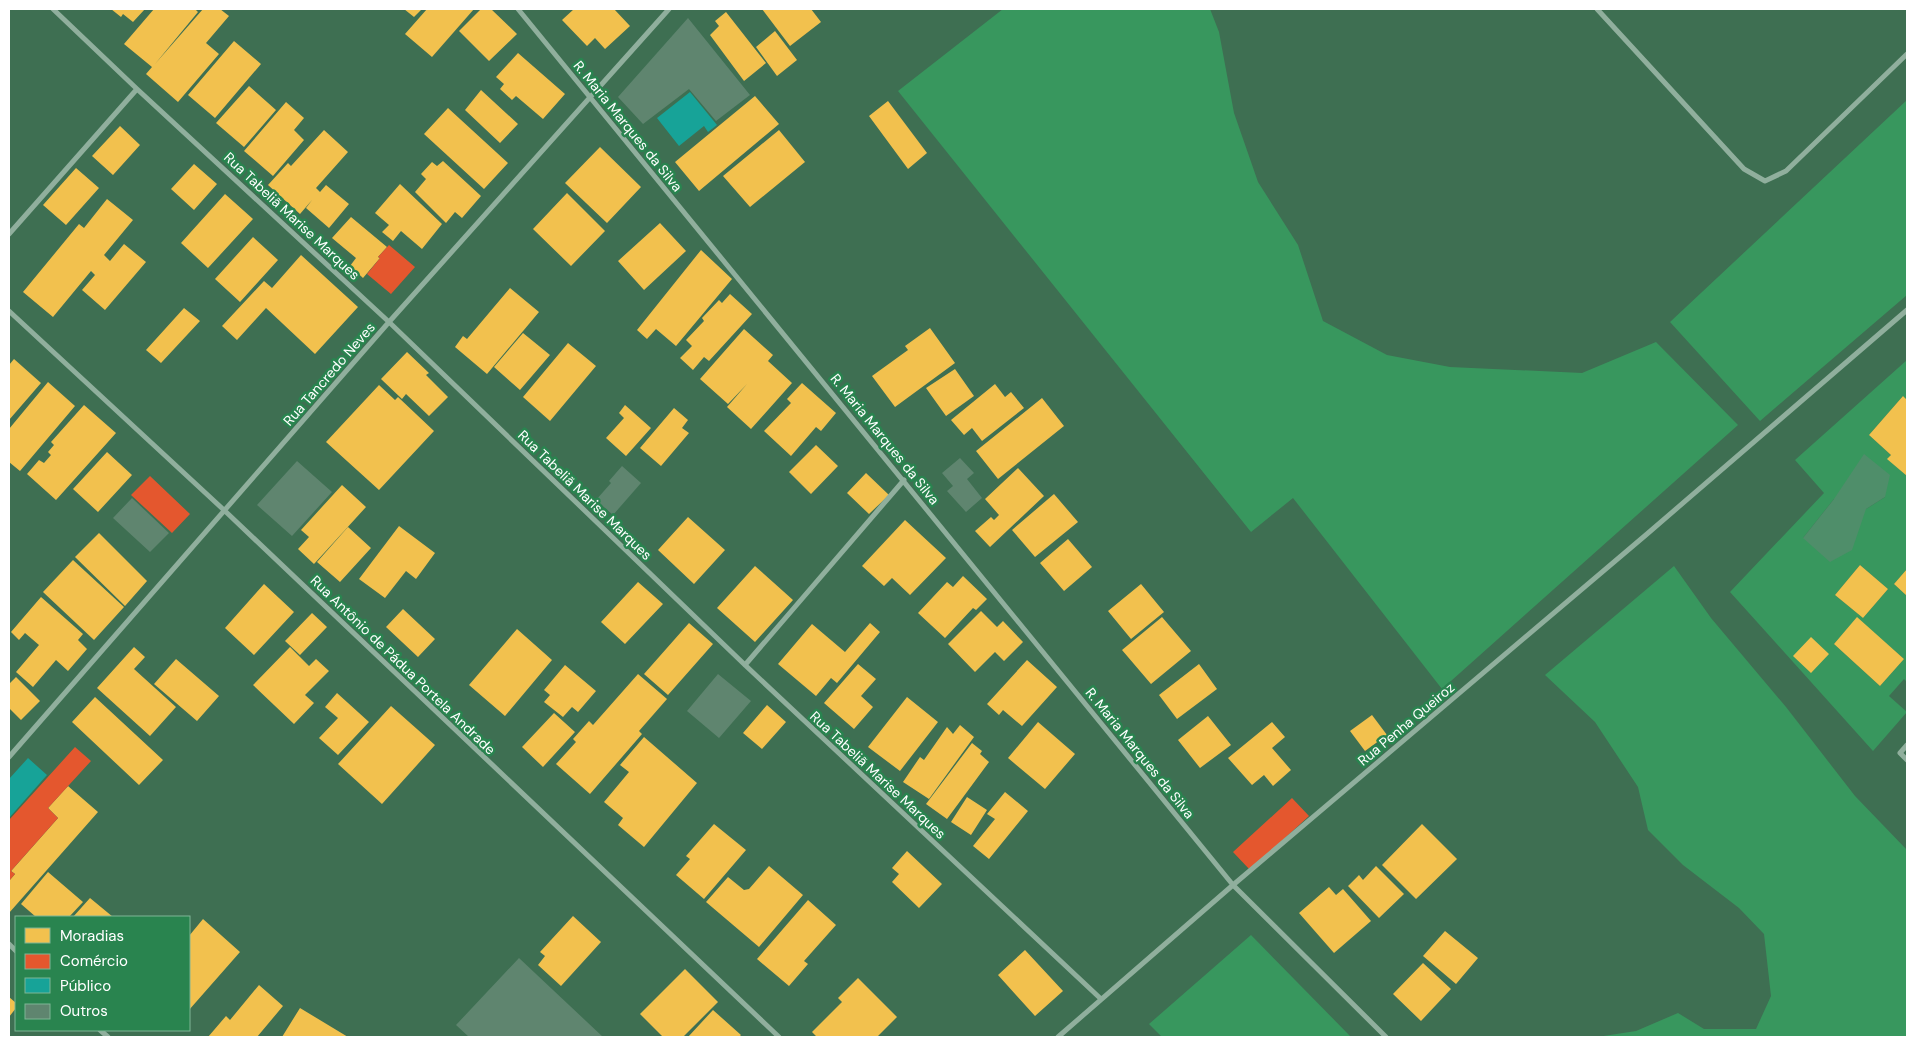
<svg xmlns="http://www.w3.org/2000/svg" width="1916" height="1046" font-family="'DM Sans',sans-serif">
<style>
.green{fill:#38975e;fill-rule:evenodd}
.water{fill:#4f8e6a}
.homes{fill:#f2c14e}
.shops{fill:#e4572e}
.public{fill:#17a398}
.building{fill:#5f856f}
.lines{fill:none;stroke-linecap:round;stroke-linejoin:round}
.street{stroke:#90af9d;stroke-width:5}
.labels{text-anchor:middle;stroke-width:5;stroke-linejoin:round;paint-order:stroke}
.street-label{font-size:14px;fill:#fff;stroke:#29844f}
</style>
<rect width="100%" height="100%" fill="#3e6f52"/>
<path class="green" d="M 1003,9 L 1210,9 L 1219,32 L 1234,113 L 1258,182 L 1298,245 L 1323,321 L 1387,355 L 1450,367 L 1582,373 L 1656,342 L 1738,425 L 1442,689 L 1293,498 L 1251,532 L 898,91 Z
M 1907,100 L 1907,295 L 1760,421 L 1670,322 Z
M 1907,360 L 1907,400 L 1903,396 L 1869,435 L 1891,455 L 1888,459 L 1907,476 L 1907,569 L 1894,584 L 1907,596 L 1907,682 L 1904,679 L 1889,696 L 1907,712 L 1873,751 L 1730,592 L 1824,493 L 1795,460 ZM 1885,497 L 1866,509 L 1803,538 L 1834,499 ZM 1860,565 L 1888,589 L 1863,618 L 1835,595 ZM 1857,618 L 1904,659 L 1880,686 L 1834,644 Z
M 1674,566 L 1711,618 L 1786,707 L 1855,796 L 1907,850 L 1907,1037 L 1597,1037 L 1636,1031 L 1678,1013 L 1704,1029 L 1756,1029 L 1771,996 L 1764,934 L 1739,908 L 1683,865 L 1648,830 L 1638,787 L 1595,722 L 1545,675 Z
M 1251,935 L 1351,1037 L 1162,1037 L 1149,1024 Z"/>
<path class="water" d="M 1864,454 L 1890,475 L 1885,497 L 1866,509 L 1852,550 L 1830,562 L 1803,538 L 1834,499 Z"/>
<path class="homes" d="M 111,9 L 145,9 L 133,22 L 123,14 L 121,17 Z
M 154,9 L 195,9 L 198,12 L 155,64 L 203,9 L 220,9 L 229,16 L 206,43 L 219,54 L 178,102 L 146,74 L 152,67 L 124,44 Z
M 404,9 L 422,9 L 414,17 Z
M 427,9 L 474,9 L 432,57 L 405,34 Z
M 481,9 L 491,9 L 517,34 L 489,61 L 459,31 Z
M 574,9 L 614,9 L 630,26 L 605,49 L 595,38 L 587,46 L 562,20 Z
M 762,9 L 811,9 L 821,22 L 790,46 Z
M 726,12 L 766,63 L 744,81 L 710,35 L 719,26 L 715,21 Z
M 775,31 L 797,60 L 777,76 L 756,47 Z
M 234,41 L 261,64 L 215,118 L 188,95 Z
M 518,53 L 565,94 L 543,119 L 516,96 L 512,100 L 500,89 L 504,84 L 496,77 Z
M 249,86 L 276,110 L 244,147 L 216,123 Z
M 481,90 L 518,124 L 500,143 L 465,110 Z
M 755,96 L 779,124 L 699,191 L 675,162 Z
M 888,101 L 927,153 L 908,169 L 869,116 Z
M 286,102 L 304,118 L 294,130 L 304,140 L 273,176 L 244,151 Z
M 448,108 L 508,163 L 484,189 L 424,134 Z
M 120,126 L 140,145 L 113,175 L 92,156 Z
M 324,130 L 348,152 L 316,188 L 320,192 L 326,185 L 349,204 L 329,228 L 306,208 L 312,200 L 300,214 L 268,185 L 288,163 L 291,166 Z
M 779,130 L 805,162 L 750,207 L 723,176 Z
M 600,147 L 641,187 L 607,223 L 565,183 Z
M 443,161 L 481,196 L 462,218 L 455,212 L 446,223 L 415,192 L 426,179 L 421,174 L 432,162 L 437,166 Z
M 194,164 L 217,184 L 194,210 L 171,189 Z
M 76,168 L 99,188 L 66,225 L 43,205 Z
M 400,184 L 442,224 L 422,249 L 401,231 L 393,241 L 382,232 L 389,225 L 375,213 Z
M 567,193 L 605,231 L 571,266 L 533,229 Z
M 225,194 L 253,219 L 208,268 L 181,243 Z
M 107,199 L 133,220 L 104,255 L 110,261 L 124,244 L 146,262 L 105,310 L 82,290 L 95,275 L 91,271 L 53,317 L 23,292 L 79,224 L 84,228 Z
M 351,217 L 387,247 L 378,257 L 380,258 L 363,278 L 350,266 L 356,258 L 332,238 Z
M 660,223 L 686,251 L 644,290 L 618,261 Z
M 253,237 L 278,260 L 240,302 L 215,279 Z
M 701,250 L 732,279 L 676,346 L 656,329 L 647,339 L 637,330 Z
M 301,255 L 358,307 L 315,354 L 266,308 L 237,340 L 222,326 L 264,281 L 272,288 Z
M 510,288 L 539,312 L 487,374 L 455,347 L 463,336 L 467,339 Z
M 730,294 L 752,314 L 709,361 L 704,357 L 693,370 L 680,358 L 692,346 L 686,340 L 704,321 L 702,318 L 719,300 L 722,303 Z
M 184,308 L 200,321 L 161,363 L 146,350 Z
M 930,328 L 955,363 L 895,407 L 872,376 L 908,350 L 905,346 Z
M 744,329 L 773,355 L 768,361 L 792,383 L 751,429 L 727,407 L 747,384 L 728,404 L 700,379 Z
M 523,333 L 550,355 L 520,390 L 494,367 Z
M 568,343 L 596,366 L 550,421 L 523,397 Z
M 407,352 L 429,373 L 426,375 L 448,397 L 429,416 L 406,394 L 402,399 L 381,379 Z
M 14,359 L 41,383 L 9,420 L 9,365 Z
M 955,369 L 974,396 L 946,416 L 926,388 Z
M 48,382 L 75,406 L 20,471 L 9,462 L 9,429 Z
M 802,383 L 836,413 L 821,431 L 816,427 L 791,456 L 764,431 L 791,403 L 787,399 Z
M 995,384 L 1005,397 L 1011,392 L 1024,408 L 982,441 L 972,428 L 964,435 L 951,420 Z
M 379,385 L 395,400 L 398,397 L 434,431 L 379,490 L 326,442 Z
M 1903,396 L 1907,400 L 1907,476 L 1887,459 L 1891,455 L 1869,435 Z
M 1042,398 L 1064,426 L 998,479 L 976,451 Z
M 84,405 L 116,433 L 56,500 L 27,474 L 39,460 L 44,463 L 51,455 L 48,452 L 54,445 L 51,442 Z
M 625,405 L 651,428 L 626,456 L 606,438 L 624,418 L 619,413 Z
M 674,408 L 688,420 L 682,428 L 689,433 L 661,466 L 640,448 Z
M 816,445 L 838,466 L 811,494 L 789,472 Z
M 107,452 L 132,475 L 98,512 L 73,489 Z
M 1018,468 L 1044,496 L 990,547 L 975,531 L 991,517 L 994,520 L 999,515 L 985,499 Z
M 866,473 L 889,495 L 869,514 L 847,493 Z
M 342,485 L 366,507 L 314,564 L 298,549 L 309,537 L 301,530 Z
M 1054,494 L 1078,522 L 1035,557 L 1012,530 Z
M 688,517 L 725,550 L 694,584 L 658,550 Z
M 905,520 L 946,558 L 910,595 L 892,578 L 884,586 L 862,566 Z
M 399,526 L 435,553 L 416,579 L 406,571 L 385,598 L 359,579 Z
M 348,527 L 371,548 L 340,582 L 317,562 Z
M 99,533 L 147,581 L 125,606 L 75,557 Z
M 1068,539 L 1092,567 L 1064,591 L 1040,563 Z
M 73,560 L 124,607 L 94,640 L 43,592 Z
M 1860,565 L 1888,589 L 1863,618 L 1835,595 Z
M 755,566 L 793,600 L 755,642 L 717,608 Z
M 1907,569 L 1907,596 L 1894,584 Z
M 963,576 L 987,599 L 976,610 L 973,608 L 945,638 L 918,613 L 947,582 L 953,587 Z
M 638,582 L 663,604 L 625,644 L 601,622 Z
M 264,584 L 294,612 L 254,655 L 225,628 Z
M 1141,584 L 1164,612 L 1131,639 L 1108,611 Z
M 41,597 L 83,634 L 78,640 L 87,649 L 68,671 L 56,660 L 33,687 L 16,672 L 39,645 L 25,633 L 19,640 L 11,632 Z
M 403,609 L 435,639 L 418,657 L 386,627 Z
M 981,611 L 997,627 L 1003,621 L 1023,642 L 1004,661 L 995,652 L 975,672 L 948,644 Z
M 312,613 L 327,627 L 300,655 L 285,641 Z
M 1162,617 L 1191,651 L 1151,684 L 1122,650 Z
M 1857,617 L 1904,659 L 1880,686 L 1834,644 Z
M 689,623 L 713,644 L 668,695 L 644,674 Z
M 870,623 L 880,632 L 837,683 L 831,678 L 816,696 L 778,664 L 812,624 L 845,652 Z
M 517,629 L 552,660 L 505,716 L 469,685 Z
M 1811,637 L 1829,654 L 1811,673 L 1793,656 Z
M 134,647 L 145,657 L 134,669 L 176,707 L 150,736 L 97,688 Z
M 290,647 L 309,666 L 316,659 L 329,671 L 305,695 L 314,703 L 294,724 L 253,685 Z
M 176,659 L 219,696 L 197,721 L 154,684 Z
M 1027,660 L 1057,687 L 1022,726 L 1003,710 L 999,715 L 987,704 Z
M 858,664 L 876,679 L 861,696 L 873,707 L 854,729 L 824,703 Z
M 1199,664 L 1217,689 L 1177,719 L 1159,695 Z
M 565,665 L 596,691 L 578,712 L 572,707 L 563,717 L 544,702 L 550,695 L 544,690 Z
M 638,674 L 667,699 L 639,731 L 642,734 L 590,794 L 556,764 L 576,742 L 573,739 L 589,721 L 593,725 Z
M 16,677 L 40,701 L 21,720 L 9,708 L 9,684 Z
M 337,693 L 369,722 L 338,755 L 319,738 L 338,718 L 325,707 Z
M 95,697 L 163,760 L 139,785 L 72,722 Z
M 907,697 L 938,722 L 900,771 L 868,747 Z
M 767,705 L 786,722 L 762,749 L 743,733 Z
M 391,706 L 435,745 L 382,804 L 338,764 Z
M 554,713 L 575,732 L 543,767 L 522,747 Z
M 1372,715 L 1387,735 L 1365,751 L 1350,731 Z
M 1208,716 L 1231,745 L 1200,768 L 1178,740 Z
M 1038,722 L 1075,754 L 1045,789 L 1008,758 Z
M 1272,722 L 1285,737 L 1272,748 L 1291,770 L 1273,786 L 1264,775 L 1252,785 L 1228,758 Z
M 960,725 L 974,737 L 929,799 L 903,782 L 920,757 L 924,760 L 947,727 L 953,734 Z
M 644,737 L 697,783 L 644,847 L 618,825 L 623,818 L 604,802 L 629,772 L 620,765 Z
M 972,743 L 982,751 L 980,754 L 989,762 L 947,819 L 926,804 Z
M 68,786 L 98,812 L 9,913 L 9,881 L 15,874 L 11,871 L 58,818 L 48,808 Z
M 1005,792 L 1028,811 L 989,859 L 973,846 L 995,819 L 987,814 Z
M 967,797 L 987,810 L 971,835 L 951,822 Z
M 714,824 L 746,850 L 704,899 L 676,875 L 690,859 L 686,856 Z
M 1422,824 L 1457,859 L 1416,899 L 1382,865 Z
M 907,851 L 942,884 L 919,908 L 892,882 L 899,874 L 892,868 Z
M 769,866 L 803,895 L 759,947 L 706,902 L 728,877 L 744,890 L 749,889 Z
M 1376,866 L 1404,894 L 1379,918 L 1348,886 L 1359,875 L 1363,880 Z
M 48,872 L 83,902 L 69,917 L 36,917 L 21,904 Z
M 1329,887 L 1336,895 L 1343,889 L 1371,921 L 1334,953 L 1299,913 Z
M 90,898 L 113,917 L 73,917 Z
M 808,900 L 836,925 L 804,961 L 808,964 L 789,986 L 757,959 Z
M 573,916 L 601,942 L 561,986 L 538,965 L 545,956 L 540,952 Z
M 203,919 L 240,952 L 189,1010 L 189,936 Z
M 1445,931 L 1478,958 L 1456,984 L 1423,956 Z
M 1025,950 L 1063,991 L 1035,1016 L 998,975 Z
M 1423,963 L 1451,989 L 1421,1021 L 1393,994 Z
M 685,969 L 718,1002 L 683,1037 L 663,1037 L 640,1014 Z
M 858,978 L 897,1017 L 877,1037 L 817,1037 L 812,1032 L 842,1002 L 838,998 Z
M 259,985 L 283,1006 L 257,1037 L 208,1037 L 226,1016 L 230,1020 Z
M 9,997 L 16,1003 L 16,1008 L 9,1017 Z
M 300,1008 L 348,1037 L 282,1037 Z
M 713,1010 L 741,1035 L 739,1037 L 688,1037 Z"/>
<path class="shops" d="M 389,245 L 415,267 L 391,294 L 367,274 L 380,258 L 378,257 Z
M 150,476 L 190,514 L 172,533 L 131,495 Z
M 75,747 L 91,761 L 48,808 L 58,818 L 11,871 L 15,874 L 9,881 L 9,820 Z
M 1292,798 L 1309,816 L 1250,870 L 1233,852 Z"/>
<path class="public" d="M 690,92 L 717,125 L 708,132 L 704,126 L 679,146 L 657,118 Z
M 28,758 L 47,775 L 9,818 L 9,779 Z"/>
<path class="building" d="M 688,18 L 750,95 L 716,121 L 689,89 L 643,124 L 618,97 Z
M 960,458 L 974,473 L 967,479 L 982,498 L 966,512 L 947,491 L 953,486 L 942,473 Z
M 297,461 L 332,492 L 292,536 L 257,505 Z
M 622,466 L 641,483 L 613,515 L 596,500 L 611,483 L 609,481 Z
M 132,498 L 169,533 L 150,552 L 113,518 Z
M 718,674 L 751,701 L 719,738 L 687,711 Z
M 519,958 L 603,1037 L 469,1037 L 456,1025 Z"/>
<g class="lines">
<path class="street" d="M 53,9 L 137,89 L 389,322 L 745,665 L 1101,999
M 518,9 L 1233,885 L 1386,1037
M 1597,9 L 1744,169 L 1765,181 L 1786,171 L 1907,54
M 9,234 L 137,89
M 9,311 L 225,511 L 779,1037
M 745,665 L 904,480
M 1907,745 L 1900,753 L 1907,760
M 9,757 L 389,322 L 669,9
M 9,944 L 16,951
M 100,1030 L 108,1037
M 1058,1037 L 1233,885 L 1647,534 L 1907,310"/>
</g>
<g class="labels">
<g class="street-label">
<text transform="translate(628 126) rotate(51)" y="5">R. Maria Marques da Silva</text>
<text transform="translate(292 216) rotate(43)" y="5">Rua Tabeliã Marise Marques</text>
<text transform="translate(329 374) rotate(-49)" y="5">Rua Tancredo Neves</text>
<text transform="translate(885 439) rotate(51)" y="5">R. Maria Marques da Silva</text>
<text transform="translate(585 495) rotate(44)" y="5">Rua Tabeliã Marise Marques</text>
<text transform="translate(403 665) rotate(44)" y="5">Rua Antônio de Pádua Portela Andrade</text>
<text transform="translate(1406 724) rotate(-40)" y="5">Rua Penha Queiroz</text>
<text transform="translate(1140 753) rotate(51)" y="5">R. Maria Marques da Silva</text>
<text transform="translate(878 775) rotate(43)" y="5">Rua Tabeliã Marise Marques</text>
</g>
</g>
<rect width="1916" height="1046" fill="none" stroke="#ffffff" stroke-width="20"/>
<rect x="15" y="916" width="175" height="115" fill="#29844f" stroke="#7fb595"/>
<rect x="25" y="928" width="25" height="15" fill="#f2c14e" stroke="#7fb595"/>
<text x="60" y="941" font-size="15" fill="#ffffff">Moradias</text>
<rect x="25" y="954" width="25" height="15" fill="#e4572e" stroke="#7fb595"/>
<text x="60" y="966" font-size="15" fill="#ffffff">Comércio</text>
<rect x="25" y="978" width="25" height="15" fill="#17a398" stroke="#7fb595"/>
<text x="60" y="991" font-size="15" fill="#ffffff">Público</text>
<rect x="25" y="1004" width="25" height="15" fill="#5f856f" stroke="#7fb595"/>
<text x="60" y="1016" font-size="15" fill="#ffffff">Outros</text>
</svg>
